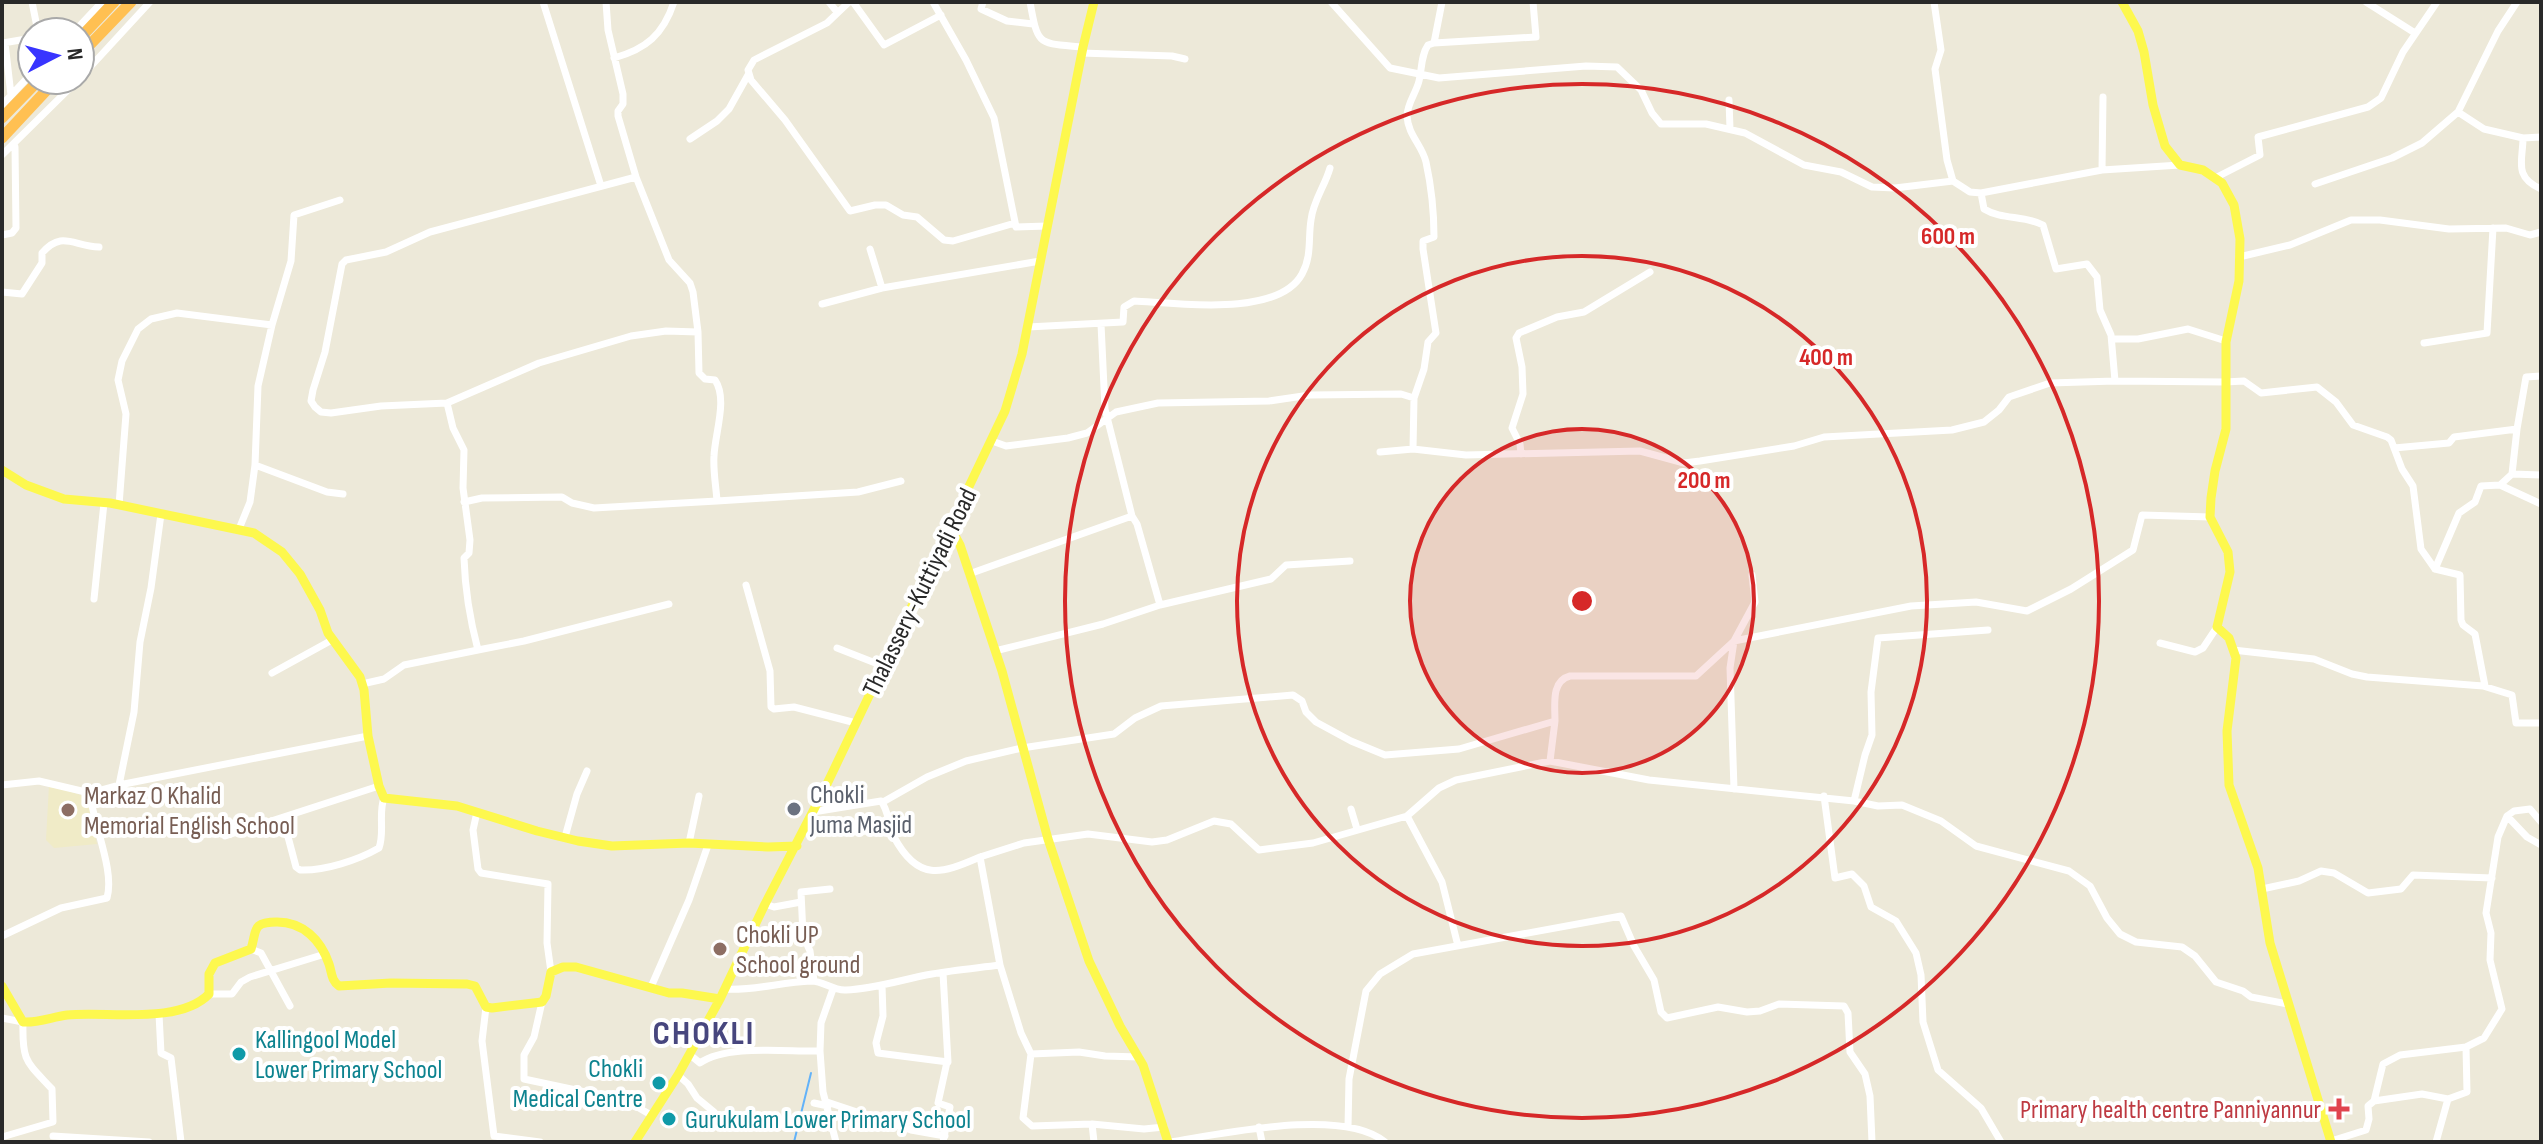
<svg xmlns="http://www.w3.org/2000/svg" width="2543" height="1144" font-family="'Sofia Sans Condensed',sans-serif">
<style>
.education{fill:#f0ebc7}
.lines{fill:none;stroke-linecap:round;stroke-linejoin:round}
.stream{stroke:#62b2f9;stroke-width:2}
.minor{stroke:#fff;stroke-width:7}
.major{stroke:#fdf84e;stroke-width:9}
.highway{stroke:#ffc052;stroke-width:11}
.ring{fill:none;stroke:#d62828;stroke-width:4}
.worship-dot{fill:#6b7280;stroke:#fff;stroke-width:3}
.education-dot{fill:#8d6e63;stroke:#fff;stroke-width:3}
.culture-dot{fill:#0f9aa8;stroke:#fff;stroke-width:3}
.health-dot{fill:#e0444e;stroke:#fff;stroke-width:3}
.labels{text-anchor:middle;stroke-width:8;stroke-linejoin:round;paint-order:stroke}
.street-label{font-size:26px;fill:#292929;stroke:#fff}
.worship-label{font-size:26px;fill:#5b616d;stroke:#fff;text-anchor:start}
.education-label{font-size:26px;fill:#785e54;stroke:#fff;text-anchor:start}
.culture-label{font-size:26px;fill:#0d838f;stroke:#fff;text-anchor:start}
.health-label{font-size:26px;fill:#be3a42;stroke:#fff;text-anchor:end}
.district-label{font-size:34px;font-weight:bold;letter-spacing:2px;fill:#47467e;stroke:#fff}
.centre{fill:#d62828;stroke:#fff;stroke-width:4}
.ring-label{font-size:24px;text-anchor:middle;font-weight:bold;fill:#d62828;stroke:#fff;stroke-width:8;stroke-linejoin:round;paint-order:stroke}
</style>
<rect width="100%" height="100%" fill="#ede9d9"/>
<path class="education" d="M 49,785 L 87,797 L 97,844 L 54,848 L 46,840 Z"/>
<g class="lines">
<path class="stream" d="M 794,1142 L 811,1073"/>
<path class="minor" d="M 32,2 L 38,32
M 543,2 L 601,186
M 829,2 L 837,12
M 849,2 L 827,23 L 754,60 L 748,70 L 751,80 L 785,120 L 850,211 L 875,205 L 886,205 L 903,215 L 917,217 L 944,240 L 953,241 L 1015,223
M 853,2 L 884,45 L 941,15
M 933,2 L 966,60 L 994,118 L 1016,227 L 1047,226
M 983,2 L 981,9 L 1007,21 L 1033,24
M 1030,2 C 1038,47 1038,43 1083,47
M 1331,2 L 1390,68 L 1439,78 L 1586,66 L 1617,67 L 1641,90 L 1652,113 L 1661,124 L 1706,124 L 1745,133 L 1804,165 L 1841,172 L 1872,187 L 1895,188 L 1953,181
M 2366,2 L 2415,33
M 74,32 L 102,2
M 3,43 L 32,38
M 5,43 L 11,95
M 1434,43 L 1442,2
M 1081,53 L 1172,56 L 1185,59
M 614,58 C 646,49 663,35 674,2
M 80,78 L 150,2
M 1729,100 L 1730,129
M 2,105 L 32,73
M 2458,112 L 2484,129 L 2523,138 C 2523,160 2513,177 2541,189
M 2523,138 L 2541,137
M 690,139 L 717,121 L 729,109 L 748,75
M 2,155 L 78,80
M 2102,170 L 2103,97
M 2215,178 L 2260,155 L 2258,137 L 2368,107 L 2381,98 L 2403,52 L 2437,2
M 2315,184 L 2392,158 L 2422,143 L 2458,112 L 2498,31 L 2517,2
M 1981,193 L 2102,170 L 2180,165
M 2,235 L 12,233 L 16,228 L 15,147
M 870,249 L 882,288
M 2239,257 L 2290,245 L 2351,220 L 2380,220 L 2449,229 L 2506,228 L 2530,235 L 2541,232
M 2,292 L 22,294 L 42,263 L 42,253 C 62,230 73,246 99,247
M 822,304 L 882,288 L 1040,261
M 1101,324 L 1105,409 L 1132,516
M 1028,327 L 1123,322 L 1124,307 L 1134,301 C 1175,303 1278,318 1302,274 C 1312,256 1308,238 1311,220 C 1313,201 1325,186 1330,168
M 698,332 L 699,373 L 705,379 L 715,380 C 728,399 715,433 714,456 C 713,471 716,486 717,501 L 858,492 L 901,481
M 2112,339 L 2138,339 L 2188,329 L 2226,341
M 2424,343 L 2487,333 L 2493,228
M 2115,381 L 2225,382
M 2225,382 L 2244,381 L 2261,393 L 2317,387 L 2336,402 L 2353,425 L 2387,437 L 2391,440 L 2402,469 L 2413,486 L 2421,549 L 2435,569 L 2459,513 L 2475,502 L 2481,486 L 2500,485 L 2541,504
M 1414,398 L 1413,449 L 1466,455 L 1640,451 L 1684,463 L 1700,461 L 1794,446 L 1824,437 L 1952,430 L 1984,422 L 1999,410 L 2009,397 L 2050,383 L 2115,381 L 2111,335 L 2100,310 L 2097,277 L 2087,264 L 2056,269 L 2043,225 C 2024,215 2002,220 1984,209 L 1981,193 L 1970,192 L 1953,181 L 1947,160 L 1935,69 L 1941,50 L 1934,2
M 447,403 L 381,406 L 331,413 L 321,412 L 315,407 L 311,401 L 313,390 L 325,352 L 342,264 L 346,260 L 386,252 L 430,232 L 636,177
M 992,441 L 1006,446 L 1068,438 L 1087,433 L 1116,412 L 1158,403 L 1269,401 L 1310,395 L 1401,394 L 1414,398 L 1424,369 L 1428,342 L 1436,333 L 1423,249 L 1423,241 L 1434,237 C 1434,213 1431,185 1426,162 C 1422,145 1408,135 1407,116 C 1407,104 1416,93 1419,81 C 1422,69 1421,55 1428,45 L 1434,43 L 1536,37 L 1533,2
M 2394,448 L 2449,443 L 2454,437 L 2517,429 L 2526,377 L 2541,376
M 1380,452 L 1413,449
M 1521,454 L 1520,444 L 1512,428 L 1523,394 L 1522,367 L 1516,338 L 1519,333 L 1557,317 L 1584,312 L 1650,272
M 255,465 L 327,492 L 343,494
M 2512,474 L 2541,475
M 2500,485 L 2512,474 L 2517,429
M 464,502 L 482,498 L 562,497 L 572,503 L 594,508 L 717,501
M 119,505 L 126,414 L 118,380 L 122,361 L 138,329 L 151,319 L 177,313 L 272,325
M 239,529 L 250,502 L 255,465 L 258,386 L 272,325 L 291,261 L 294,215 L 340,200
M 2435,569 L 2460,575 L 2461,620 L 2463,625 L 2475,634 L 2485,686
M 969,574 L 1132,516 L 1137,524 L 1160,605
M 746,585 L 770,671 L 771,707 L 774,709 L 794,707 L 856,723
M 94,599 L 104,503
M 1988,630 L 1878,638 L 1871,692 L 1872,735 L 1865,755 L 1854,801 L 1878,806 L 1902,805 L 1941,821 L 1976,846 L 2069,871 L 2090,886 L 2107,918 L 2120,934 L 2136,942 L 2182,947 L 2195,956 L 2216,982 L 2243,991 L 2251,997 L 2288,1004
M 2160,643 L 2195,652 L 2203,648 L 2217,627
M 837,648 L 883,666
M 478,650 L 524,641 L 669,604
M 2233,650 L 2314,659 L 2352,674 L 2367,677 L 2483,686 L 2512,695 L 2516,723 L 2541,723
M 995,651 L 1103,624 L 1160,605 L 1271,579 L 1286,565 L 1350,561
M 272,673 L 332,640
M 362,684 L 384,679 L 404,665 L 478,650 C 470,620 465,589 464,558 L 469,553 L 470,540 L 463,488 L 464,450 L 453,428 L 447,403 L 539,363 L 631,336 L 666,331 L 698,332 L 693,292 L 690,283 L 669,260 L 636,177 L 618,116 L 618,111 L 623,104 L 623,94 L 608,30 L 606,2
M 1550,761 L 1555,721
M 2,785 L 39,781 L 90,793 L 119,785 L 368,736
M 119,785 L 134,712 L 140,642 L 151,588 L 161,514
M 1734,789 L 1730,668 L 1734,641 L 1755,602 L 1752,575
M 1824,796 L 1835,878 L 1852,874 L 1864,886 L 1871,907 L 1896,921 L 1916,953 L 1921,975 L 1923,1022 L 1938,1070 L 1981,1108 L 2001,1142
M 883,802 L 927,777 L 966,761 L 1022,748 L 1114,734 L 1135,718 L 1161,706 L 1293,695 L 1302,701 L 1306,712 L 1316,722 L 1351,741 L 1385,755 L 1459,749 L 1555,721 C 1555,704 1551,681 1570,676 L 1696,676 L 1734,641 L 1911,606 L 1976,602 L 2027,611 L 2071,589 L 2133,550 L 2142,515 L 2210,517
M 1351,809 L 1357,829
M 477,812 L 473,830 L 478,869 L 481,873 L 548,884 L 547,943 L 551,972
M 813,812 L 881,801 C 889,811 888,825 894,837 C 918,882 941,874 980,857
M 1407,816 L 1442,882 L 1458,946
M 2507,816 L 2527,837 L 2541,845
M 283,818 L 296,867 L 300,870 C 325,871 358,860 379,848 C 385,832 378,814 384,798
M 225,836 L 379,786
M 565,837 L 577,794 L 587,771
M 689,843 L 699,796
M 2262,889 L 2299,881 L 2321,871 L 2334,873 L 2368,893 L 2401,889 L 2413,875 L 2492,878
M 765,904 L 774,907 L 801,902
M 2,936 L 61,908 L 107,898 C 115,870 93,825 90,793
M 251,949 L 261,953 L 290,1006
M 1000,965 L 1021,1033 L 1031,1054 L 1079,1052 L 1105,1056 L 1139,1057
M 814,981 L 810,951 L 803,935 L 801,892 L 830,889
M 882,985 L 883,1016 L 876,1043 L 878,1053 L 948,1062 L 943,973
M 651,987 L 689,900 L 708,845
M 725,989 C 754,991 781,982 811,981 C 824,981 833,991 846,990 C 875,989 903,979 932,974 C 954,970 977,968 1000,965 L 980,857 L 1024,843 L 1088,834 L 1152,842 L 1167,840 L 1214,821 L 1231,824 L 1259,850 L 1313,843 L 1407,816 L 1439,788 L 1456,780 L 1550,761 L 1649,780 L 1854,801
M 209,994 L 232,994 L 241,982 L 250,977 L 325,954
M 542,1002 L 534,1037 L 524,1055 L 524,1079 L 604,1096 L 639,1108 L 651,1115
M 486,1007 L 482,1041 L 494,1136 L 540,1142
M 159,1014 L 161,1053 L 171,1058 L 181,1142
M 2,1018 L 23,1022 C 22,1062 26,1061 52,1089 L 53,1122 L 2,1137
M 820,1051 L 821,1023 L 833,989
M 689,1054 L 700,1063 C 727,1044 787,1052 820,1051 L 823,1092 L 836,1142
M 1031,1054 L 1023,1118 L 1032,1126 L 1092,1124
M 678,1075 L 688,1084 L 697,1098 L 714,1112
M 2374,1101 L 2422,1094 L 2448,1099
M 827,1102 L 911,1130 L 945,1136
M 814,1103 L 828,1106
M 1259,1127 L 1262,1142
M 1348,1127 L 1349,1079 L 1366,991 L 1380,974 L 1413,954 L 1621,916 L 1634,946 L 1654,980 L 1661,1012 L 1667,1018 L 1718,1007 L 1747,1012 L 1760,1011 L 1779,1004 L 1844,1006 L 1848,1013 L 1850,1052 L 1865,1074 L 1870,1096 L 1872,1142
M 53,1136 L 149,1142
M 2331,1141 L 2366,1130 L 2369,1119 L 2368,1106 L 2374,1101 L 2383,1064 L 2400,1055 L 2466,1047
M 943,1142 L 950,1107 L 938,1103 L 947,1062
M 1094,1142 L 1092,1124 L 1144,1129 L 1164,1127
M 1170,1142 C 1222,1134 1343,1107 1385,1142
M 2436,1142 L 2448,1099 L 2467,1092 L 2466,1047 L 2484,1038 L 2502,1009 L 2490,960 L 2491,933 L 2486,913 L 2498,837 L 2507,816 L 2514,811 L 2530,809 L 2541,822"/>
<path class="major" d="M 2122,2 L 2138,31 L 2144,52 L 2153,105 L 2165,146 L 2180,165 L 2203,170 L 2222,183 L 2234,205 L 2240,239 L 2239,281 L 2226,342 L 2226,429 L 2215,471 L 2211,498 L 2210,517 L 2228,552 L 2230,572 L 2217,627 L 2229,638 L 2236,658 L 2227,731 L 2229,785 L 2258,868 L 2270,943 L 2331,1142
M 2,470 L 26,485 L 64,499 L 110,503 L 254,533 L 282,552 L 300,574 L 320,610 L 328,633 L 360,677 L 364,690 L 368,736 L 379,786 L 384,798 L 457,806 L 537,831 L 578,841 L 612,846 L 689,843 L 768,847 L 797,846
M 949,525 L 960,545 L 1002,671 L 1048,839 L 1089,961 L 1120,1026 L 1143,1065 L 1168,1142
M 2,986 L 23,1022 C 38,1023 52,1017 67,1015 C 107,1011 179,1025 209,994 L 209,974 L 215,963 L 251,949 C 257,931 251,922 277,922 C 303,922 321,940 329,964 C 332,973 331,980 339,986 L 391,983 L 467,984 L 475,986 L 486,1007 L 492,1008 L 542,1002 L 546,996 L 551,972 L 563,967 L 576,967 L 669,993 L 682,993 L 720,999
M 635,1142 L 678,1075 L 720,999 L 765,904 L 826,786 L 1005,411 L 1022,354 L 1083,47 L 1094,2"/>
<path class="highway" d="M 80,38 L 114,2
M 80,55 L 131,2
M 2,118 L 39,80
M 2,138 L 56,80"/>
</g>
<circle cx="1582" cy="601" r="172" fill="#d62828" fill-opacity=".12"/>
<g class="ring">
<circle cx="1582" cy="601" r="172"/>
<circle cx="1582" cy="601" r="345"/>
<circle cx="1582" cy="601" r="517"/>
</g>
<circle class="worship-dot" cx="794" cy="809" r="8"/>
<g class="education-dot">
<circle cx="68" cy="810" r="8"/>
<circle cx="720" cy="949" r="8"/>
</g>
<g class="culture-dot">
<circle cx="239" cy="1054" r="8"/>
<circle cx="659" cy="1083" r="8"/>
<circle cx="669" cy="1119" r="8"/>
</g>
<path class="health-dot" d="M2335 1097h8v8h8v8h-8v8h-8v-8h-8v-8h8z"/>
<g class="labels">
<g class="street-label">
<text transform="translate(919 592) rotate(-64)" y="9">Thalassery-Kuttiyadi Road</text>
</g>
<g class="worship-label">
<text x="810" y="803">Chokli<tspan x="810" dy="30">Juma Masjid</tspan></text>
</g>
<g class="education-label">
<text x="84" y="804">Markaz O Khalid<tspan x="84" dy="30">Memorial English School</tspan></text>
<text x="736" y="943">Chokli UP<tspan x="736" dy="30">School ground</tspan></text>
</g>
<g class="culture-label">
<text x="255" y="1048">Kallingool Model<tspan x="255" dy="30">Lower Primary School</tspan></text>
<text x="643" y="1077" text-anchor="end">Chokli<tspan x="643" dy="30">Medical Centre</tspan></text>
<text x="685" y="1128">Gurukulam Lower Primary School</text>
</g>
<g class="health-label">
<text x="2321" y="1118">Primary health centre Panniyannur</text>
</g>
<g class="district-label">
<text x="704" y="1044">CHOKLI</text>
</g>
</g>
<circle cx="1582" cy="601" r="12" class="centre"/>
<g class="ring-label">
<text x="1948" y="244">600 m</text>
<text x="1826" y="365">400 m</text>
<text x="1704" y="488">200 m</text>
</g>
<rect width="2543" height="1144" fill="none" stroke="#292929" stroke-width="8"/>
<g transform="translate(56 56) rotate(84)"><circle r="38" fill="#ffffff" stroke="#a9a9a9" stroke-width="2"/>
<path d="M0-6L14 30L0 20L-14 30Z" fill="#3834ff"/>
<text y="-12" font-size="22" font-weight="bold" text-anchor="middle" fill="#292929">N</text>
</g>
</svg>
